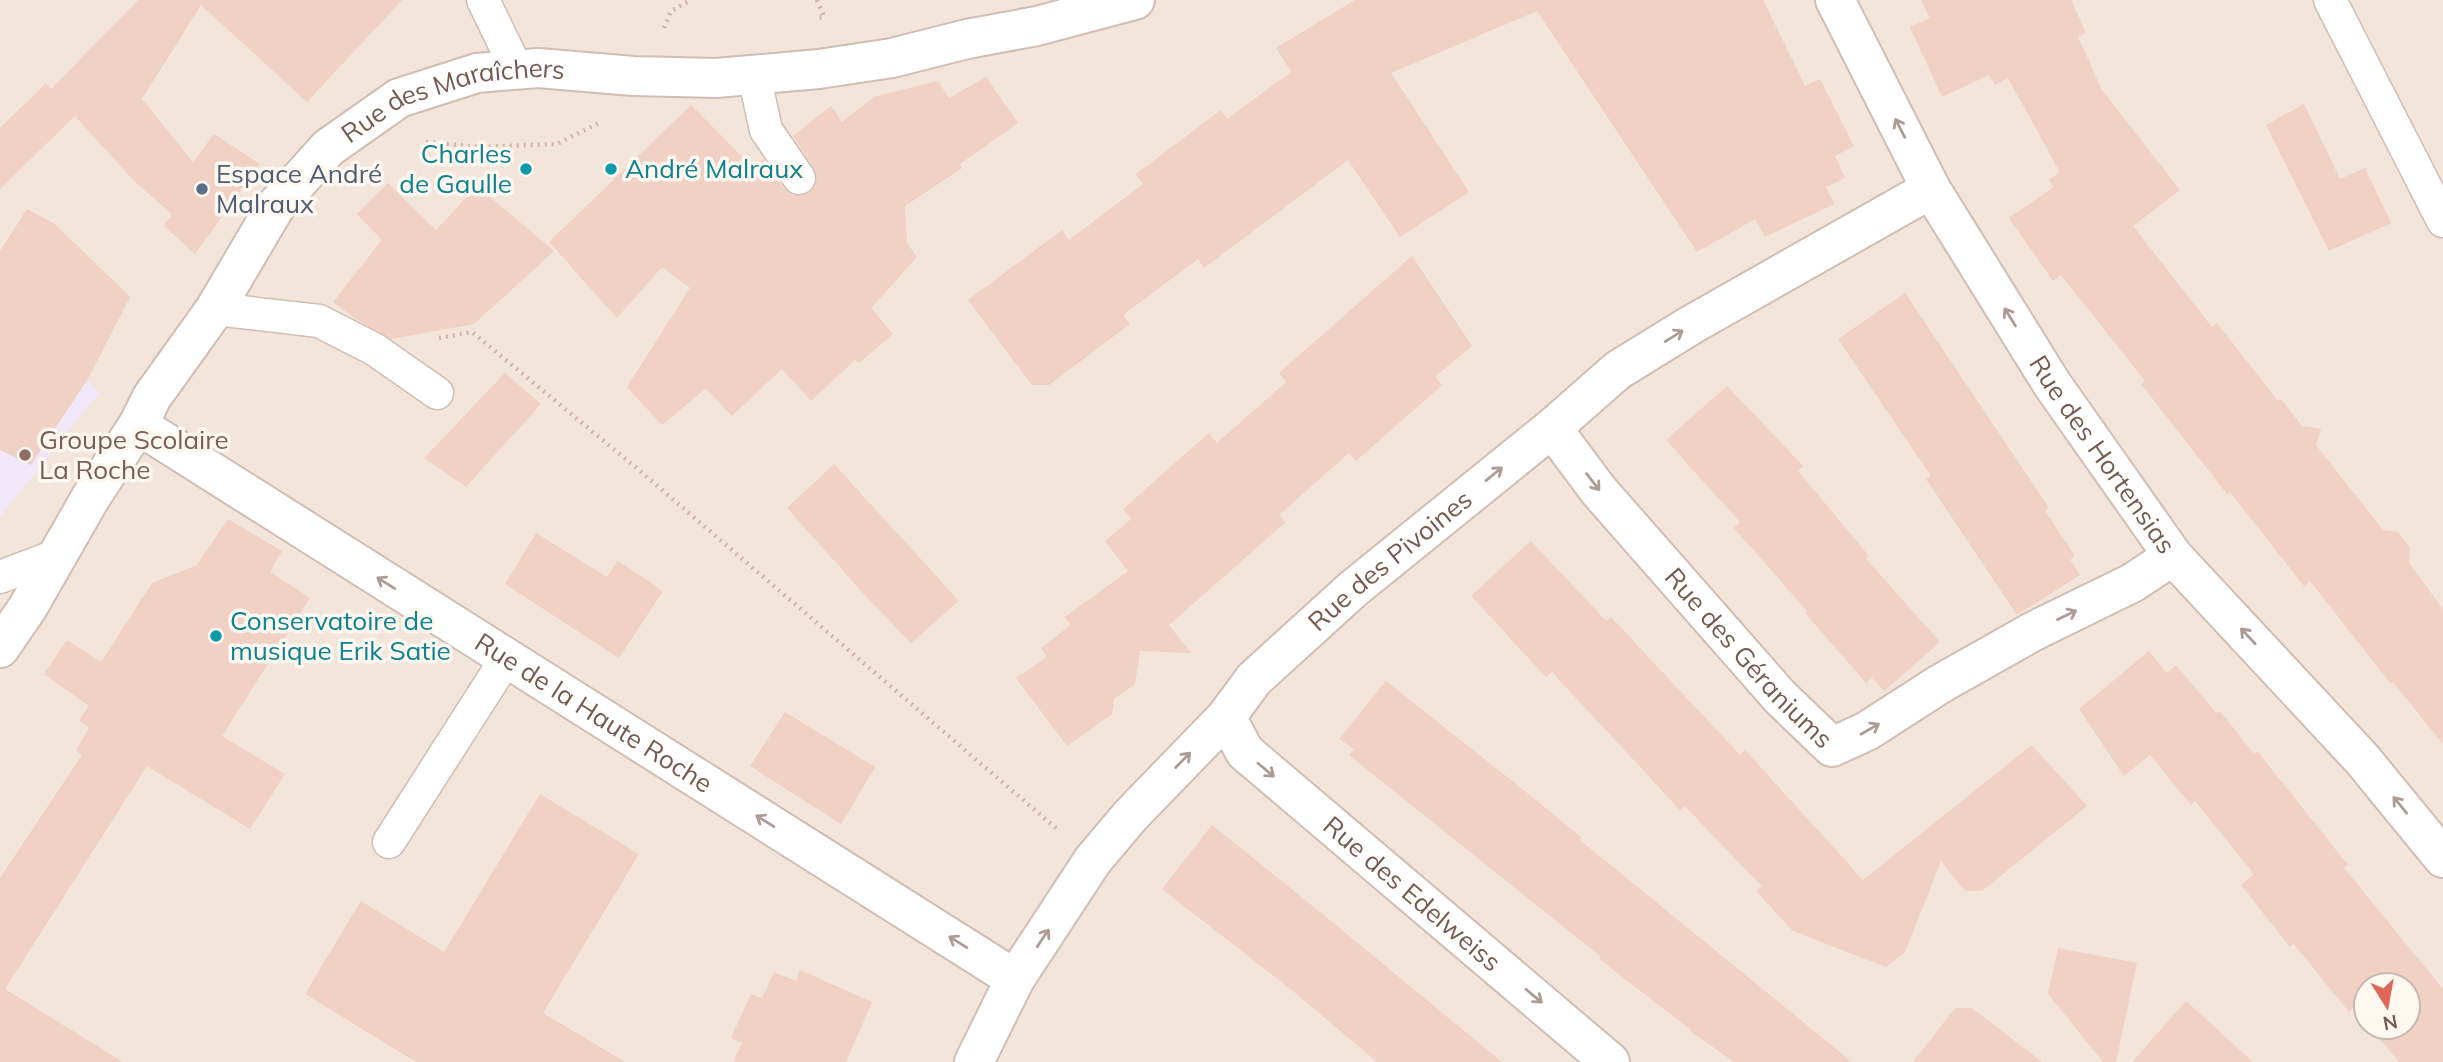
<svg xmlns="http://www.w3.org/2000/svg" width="2443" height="1062" font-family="Mulish,sans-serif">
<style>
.residential{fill:#f3e5d9;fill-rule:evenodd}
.education{fill:#f0e7f8}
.building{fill:#f0d1c4}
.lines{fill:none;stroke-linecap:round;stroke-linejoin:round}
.service-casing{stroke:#d0bdb3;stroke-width:35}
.minor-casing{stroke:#d0bdb3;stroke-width:42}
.path{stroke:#d5b4a6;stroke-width:4.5;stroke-dasharray:2 5;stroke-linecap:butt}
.service{stroke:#fff;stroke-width:32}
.minor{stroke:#fff;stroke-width:38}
.oneway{stroke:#ad9b95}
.culture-dot{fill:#0f9aa8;stroke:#fef8f1;stroke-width:2.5}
.service-dot{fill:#5c6f8a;stroke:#fef8f1;stroke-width:2.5}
.education-dot{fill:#8d6e63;stroke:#fef8f1;stroke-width:2.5}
.labels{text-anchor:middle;stroke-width:7;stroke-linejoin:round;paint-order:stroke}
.street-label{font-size:26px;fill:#76594f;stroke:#fef8f1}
.culture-label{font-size:26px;fill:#0d838f;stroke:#fef8f1;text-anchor:start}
.service-label{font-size:26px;fill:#4e5e75;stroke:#fef8f1;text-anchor:start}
.education-label{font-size:26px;fill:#785e54;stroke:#fef8f1;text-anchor:start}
</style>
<rect width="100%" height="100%" fill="#fcf3eb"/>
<path class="residential" d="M 0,0 L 2443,0 L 2443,1062 L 0,1062 ZM 2366,985 L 2408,985 L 2408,1027 L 2366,1027 Z"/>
<path class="education" d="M 0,276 L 99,393 L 0,517 Z"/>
<path class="building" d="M 138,0 L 402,0 L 307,102 L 201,5 L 142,99 L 193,162 L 214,134 L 260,164 L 195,254 L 164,226 L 172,214 L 134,181 L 75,116 L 0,189 L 0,128 L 46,83 L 51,89 Z
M 1355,0 L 1763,0 L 1805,86 L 1820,79 L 1854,146 L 1835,156 L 1845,178 L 1826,187 L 1834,204 L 1765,237 L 1755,219 L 1697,252 L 1537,11 L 1391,73 L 1469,192 L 1400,237 L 1348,160 L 1204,268 L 1198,259 L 1123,315 L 1130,324 L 1049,385 L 1032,385 L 968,300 L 1062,230 L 1069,240 L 1143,184 L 1136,174 L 1221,110 L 1227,119 L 1291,72 L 1276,48 Z
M 1921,0 L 2071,0 L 2086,33 L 2078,37 L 2102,90 L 2180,190 L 2133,226 L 2212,327 L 2217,323 L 2278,401 L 2281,399 L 2302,426 L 2321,429 L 2316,445 L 2383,530 L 2398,532 L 2410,548 L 2409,563 L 2443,609 L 2443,744 L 2393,682 L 2391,684 L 2310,581 L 2304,586 L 2230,492 L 2227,494 L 2141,384 L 2145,381 L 2061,275 L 2053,281 L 2009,218 L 2054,187 L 2049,180 L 2060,172 L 2008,78 L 1995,85 L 1989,75 L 1942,97 L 1910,27 L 1930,18 Z
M 986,77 L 1018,123 L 960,164 L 962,168 L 905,206 L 907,243 L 917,257 L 871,308 L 893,334 L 859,363 L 855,360 L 811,401 L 782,369 L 732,416 L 706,388 L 662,425 L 627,387 L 690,288 L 662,267 L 617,318 L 549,242 L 691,105 L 753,168 L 764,159 L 784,189 L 792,195 L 801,196 L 809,193 L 815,186 L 817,176 L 814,168 L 793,136 L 831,106 L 842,122 L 874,97 L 938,81 L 949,98 Z
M 2304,104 L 2340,179 L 2365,168 L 2391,223 L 2329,251 L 2266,125 Z
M 388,183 L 436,230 L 477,186 L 554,251 L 474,324 L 391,339 L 356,319 L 333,302 L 382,240 L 357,214 Z
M 27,209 L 55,224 L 130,297 L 89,377 L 31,465 L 0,450 L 0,251 Z
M 1412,256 L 1472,346 L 1435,377 L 1442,385 L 1356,461 L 1349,453 L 1279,515 L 1286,522 L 1169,625 L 1191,653 L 1140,651 L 1135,684 L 1114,699 L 1112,714 L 1067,746 L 1016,678 L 1047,657 L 1041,648 L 1071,625 L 1065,617 L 1128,571 L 1105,541 L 1131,519 L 1123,509 L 1209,433 L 1217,443 L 1286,382 L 1279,373 Z
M 1905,293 L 2049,508 L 2045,511 L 2075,556 L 2070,560 L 2080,575 L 2017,615 L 1926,479 L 1931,476 L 1838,339 Z
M 505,373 L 541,404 L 466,487 L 424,458 Z
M 1727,386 L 1803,466 L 1798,471 L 1869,556 L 1866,559 L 1940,642 L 1884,691 L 1872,678 L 1866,683 L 1805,613 L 1807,611 L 1734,528 L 1740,522 L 1666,440 Z
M 834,464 L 959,601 L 911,643 L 864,594 L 787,508 Z
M 228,519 L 282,551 L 270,572 L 310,598 L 222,736 L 285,774 L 250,829 L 147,766 L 5,989 L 123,1062 L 0,1062 L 0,878 L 82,755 L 76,750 L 89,728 L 79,720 L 89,706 L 44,674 L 67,640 L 101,662 L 152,583 L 197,565 Z
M 536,533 L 607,577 L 618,561 L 663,591 L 619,658 L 505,584 Z
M 1531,541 L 1606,621 L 1611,617 L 1740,755 L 1745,750 L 1863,880 L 2032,745 L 2087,806 L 1982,891 L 1965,891 L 1941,861 L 1905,952 L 1886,967 L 1793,931 L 1756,891 L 1762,886 L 1723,846 L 1685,806 L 1680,810 L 1552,672 L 1546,677 L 1471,596 Z
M 2149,651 L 2167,673 L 2176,665 L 2216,713 L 2220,711 L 2254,754 L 2257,751 L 2348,865 L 2344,868 L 2443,989 L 2443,1062 L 2399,1062 L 2370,1027 L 2408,1027 L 2408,985 L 2366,985 L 2366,1022 L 2354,1007 L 2349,1012 L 2293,943 L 2290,947 L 2241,885 L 2254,874 L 2195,801 L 2191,805 L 2150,755 L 2124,776 L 2079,709 Z
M 1386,681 L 1531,796 L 1582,838 L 1580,840 L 1852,1062 L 1734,1062 L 1689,1030 L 1690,1029 L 1599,959 L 1600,956 L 1349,755 L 1354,749 L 1339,739 Z
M 785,712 L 875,767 L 841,824 L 750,766 Z
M 540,794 L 639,854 L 543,1013 L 625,1062 L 416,1062 L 305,994 L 361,901 L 444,952 Z
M 1212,825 L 1320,912 L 1502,1062 L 1377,1062 L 1293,991 L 1162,889 Z
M 2058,948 L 2137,963 L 2116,1062 L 2103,1062 L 2048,994 Z
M 800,970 L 872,1002 L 846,1062 L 733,1062 L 742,1043 L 731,1038 L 751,994 L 762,998 L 774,972 L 796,981 Z
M 2186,1001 L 2253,1062 L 2132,1062 Z
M 1955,1008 L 1972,1008 L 2042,1062 L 1913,1062 Z"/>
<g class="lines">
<g class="service-casing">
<path id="service" d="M 483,0 L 517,70
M 2330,0 L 2443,221
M 754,75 L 766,130 L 799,178
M 215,309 L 319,321 L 374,349 L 437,393
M 0,577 L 58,555
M 389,842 L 506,659"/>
</g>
<g class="minor-casing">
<g id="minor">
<path id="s1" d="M 1835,0 L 1931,189 L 2052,384 L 2173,556 L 2362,759 L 2443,858"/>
<path id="s2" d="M 138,425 L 1015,979"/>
<path id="s3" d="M 1552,428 L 1599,491 L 1780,697 L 1832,747 L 1867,731 L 1940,684 L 2032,632 L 2132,583 L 2173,556"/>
<path id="s4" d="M 0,648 L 28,607 L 91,497 L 138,425 L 152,397 L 215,309 L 275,207 L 328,148 L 399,98 L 477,73 L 538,68 L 633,76 L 716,78 L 819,69 L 892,58 L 967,39 L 1037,26 L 1135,0"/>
<path id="s5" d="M 1226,717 L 1245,752 L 1610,1062"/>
<path id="s6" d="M 974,1062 L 1015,979 L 1093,860 L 1131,815 L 1226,717 L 1254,679 L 1353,589 L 1552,428 L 1618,370 L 1691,325 L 1931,189"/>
</g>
</g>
<path class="path" d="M 817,0 L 824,17 L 818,18
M 664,28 L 671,11 L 691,0
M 426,142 L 480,147 L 557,144 L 601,122
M 439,338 L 472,332 L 633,465 L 1058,830"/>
<use href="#service" class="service"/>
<use href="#minor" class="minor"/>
</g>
<defs><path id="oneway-shaft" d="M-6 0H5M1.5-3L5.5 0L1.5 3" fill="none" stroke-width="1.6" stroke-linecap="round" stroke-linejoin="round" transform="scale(1.75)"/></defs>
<g class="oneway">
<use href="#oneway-shaft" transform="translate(1900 128) rotate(-117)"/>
<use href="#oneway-shaft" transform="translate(2010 317) rotate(-122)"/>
<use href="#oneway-shaft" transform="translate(1674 336) rotate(-32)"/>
<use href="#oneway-shaft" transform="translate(1494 474) rotate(-39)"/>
<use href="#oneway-shaft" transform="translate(1593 482) rotate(52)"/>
<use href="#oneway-shaft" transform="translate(386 583) rotate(-148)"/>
<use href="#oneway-shaft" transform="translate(2067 615) rotate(-26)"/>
<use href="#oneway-shaft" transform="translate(2248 636) rotate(-133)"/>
<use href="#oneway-shaft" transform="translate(1870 729) rotate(-30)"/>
<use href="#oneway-shaft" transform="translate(1183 760) rotate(-46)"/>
<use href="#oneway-shaft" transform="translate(1266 770) rotate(40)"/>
<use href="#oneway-shaft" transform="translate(2400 805) rotate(-129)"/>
<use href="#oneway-shaft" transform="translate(765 821) rotate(-148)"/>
<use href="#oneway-shaft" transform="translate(1043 938) rotate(-56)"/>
<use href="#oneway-shaft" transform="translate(958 942) rotate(-148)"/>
<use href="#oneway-shaft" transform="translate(1534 996) rotate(40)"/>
</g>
<g class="culture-dot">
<circle cx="526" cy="169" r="7"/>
<circle cx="611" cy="169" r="7"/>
<circle cx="216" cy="636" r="7"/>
</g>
<circle class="service-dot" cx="202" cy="189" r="7"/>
<circle class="education-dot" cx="25" cy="455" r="7"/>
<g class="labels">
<g class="street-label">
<text dy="9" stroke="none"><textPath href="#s4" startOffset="738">Rue des Maraîchers</textPath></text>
<text dy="9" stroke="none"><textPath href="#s1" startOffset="528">Rue des Hortensias</textPath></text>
<text dy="9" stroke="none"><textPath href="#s6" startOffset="658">Rue des Pivoines</textPath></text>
<text dy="9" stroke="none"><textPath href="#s3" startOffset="303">Rue des Géraniums</textPath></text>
<text dy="9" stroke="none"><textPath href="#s2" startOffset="539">Rue de la Haute Roche</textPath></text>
<text dy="9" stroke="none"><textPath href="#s5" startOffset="259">Rue des Edelweiss</textPath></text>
</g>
<g class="culture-label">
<text x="512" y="163" text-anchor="end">Charles<tspan x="512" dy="30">de Gaulle</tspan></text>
<text x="625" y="178">André Malraux</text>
<text x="230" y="630">Conservatoire de<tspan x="230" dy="30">musique Erik Satie</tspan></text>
</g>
<g class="service-label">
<text x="216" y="183">Espace André<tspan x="216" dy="30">Malraux</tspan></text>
</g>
<g class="education-label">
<text x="39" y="449">Groupe Scolaire<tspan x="39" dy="30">La Roche</tspan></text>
</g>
</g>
<g transform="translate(2387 1006) rotate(169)"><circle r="33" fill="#fef8f1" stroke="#c8b8b0" stroke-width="2"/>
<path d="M0-5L12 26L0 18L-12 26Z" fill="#de6858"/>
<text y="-10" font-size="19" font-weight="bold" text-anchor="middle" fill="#76594f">N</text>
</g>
</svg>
